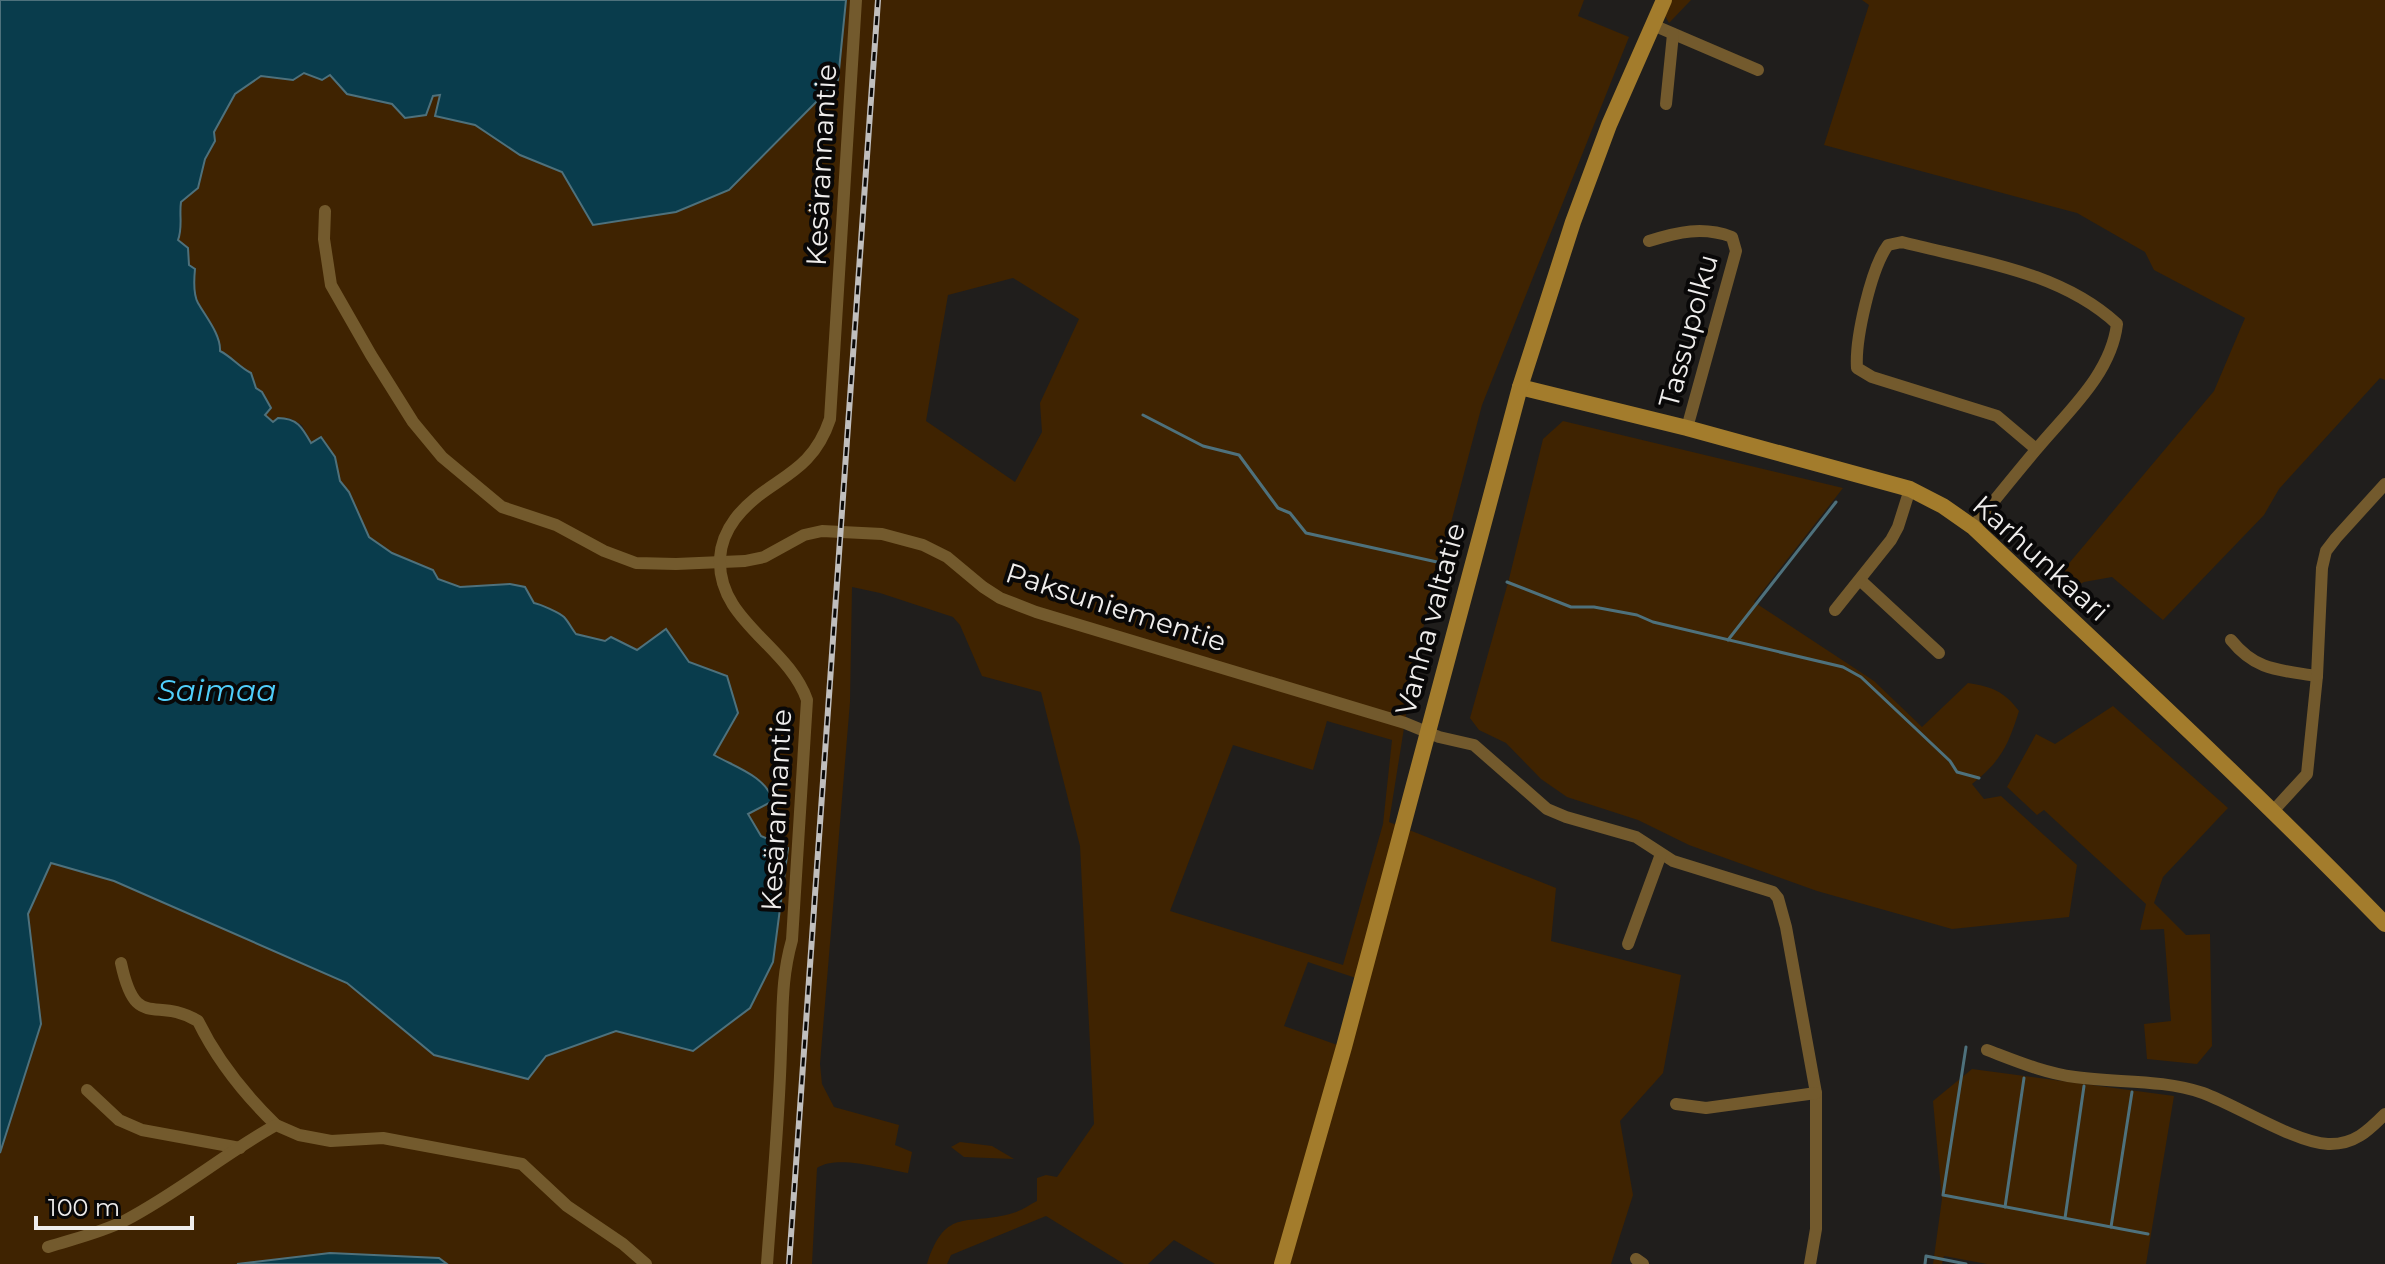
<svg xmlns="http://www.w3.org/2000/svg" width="2385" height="1264" font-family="Montserrat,sans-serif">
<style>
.green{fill:#3f2301;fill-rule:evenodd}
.water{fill:#093c4c;stroke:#4e717c;stroke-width:2}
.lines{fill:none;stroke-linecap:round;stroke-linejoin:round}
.stream{stroke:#4e717c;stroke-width:3}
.street{stroke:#735a2d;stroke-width:12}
.secondary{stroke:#a37c2c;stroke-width:16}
.rail-casing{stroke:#c0bebd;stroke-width:6}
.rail{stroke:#090808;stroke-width:3;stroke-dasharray:9;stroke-linecap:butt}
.labels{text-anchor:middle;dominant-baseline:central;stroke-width:8;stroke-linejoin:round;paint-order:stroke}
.street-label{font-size:28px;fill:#efedec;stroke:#090808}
.water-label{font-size:30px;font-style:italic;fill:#50cffc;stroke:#090808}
</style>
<rect width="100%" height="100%" fill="#201e1c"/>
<!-- green -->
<g class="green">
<path d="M 517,0 L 1584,0 L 1578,16 L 1629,37 L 1482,405 L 1415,659 L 1389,822 L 1556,888 L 1551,941 L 1681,975 L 1663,1073 L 1620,1121 L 1633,1195 L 1611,1264 L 1215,1264 L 1174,1240 L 1148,1264 L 1124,1264 L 1046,1216 L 951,1255 L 947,1264 L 927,1264 C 946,1205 968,1227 1013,1213 C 1021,1211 1029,1205 1037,1201 L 1037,1178 L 1046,1175 L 1057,1177 L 1094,1124 L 1080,846 L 1041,692 L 982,676 L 960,625 L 953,617 L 880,593 L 852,587 L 850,702 L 820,1064 L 822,1084 L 834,1107 L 899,1125 L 895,1145 L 912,1152 L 908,1173 C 884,1169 837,1154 817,1168 L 812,1264 L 0,1264 L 0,1153 L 41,1024 L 28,914 L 51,863 L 114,881 L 576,634 C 572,630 568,621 564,617 C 560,613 540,604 534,603 L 531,596 L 510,584 L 461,587 L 438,579 L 432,570 L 392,553 L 369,537 L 349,492 L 340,481 L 335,457 L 321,437 L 311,443 L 302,425 L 289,418 L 273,422 L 264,415 L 251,373 C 239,367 232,357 220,351 C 221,335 206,317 199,303 C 194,294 194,280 195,270 L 189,266 L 188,248 L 178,240 C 183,227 179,215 181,202 L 198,188 L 205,159 L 215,141 L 214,132 L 235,94 L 261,76 L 293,80 C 328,57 346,94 376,102 C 391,106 416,102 431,96 C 442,92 504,15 517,0 ZM 1013,278 L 1079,319 L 1040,403 L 1042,432 L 1015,482 L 926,421 L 948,295 ZM 1327,721 L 1392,740 L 1383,824 L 1343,965 L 1170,911 L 1233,745 L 1313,770 ZM 1308,962 L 1362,980 L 1343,1047 L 1284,1026 Z"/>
<path d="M 1656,0 L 1691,0 L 1669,23 Z"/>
<path d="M 1862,0 L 2385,0 L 2385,380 L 2380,378 L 2279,489 L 2264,515 L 2163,620 L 2112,577 L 2084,582 L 2067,591 L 2055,580 L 2214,391 L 2245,318 L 2154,270 L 2145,252 L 2077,213 L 1824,145 L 1869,5 Z"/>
<path d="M 1563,421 L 1843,488 L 1754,602 L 1874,681 L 1922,727 L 1968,683 C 1992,687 2004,691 2019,711 C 2008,746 2001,761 1972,784 L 1984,799 L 2001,796 L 2077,865 L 2069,917 L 1952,929 L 1817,891 L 1689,845 L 1638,820 L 1567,797 L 1541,779 L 1506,743 L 1479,730 L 1470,718 L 1509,579 L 1543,439 Z"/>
<path d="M 2113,706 L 2228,808 L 2163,877 L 2154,903 L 2186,935 L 2210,934 L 2212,1046 L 2197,1064 L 2147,1059 L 2144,1024 L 2171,1021 L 2164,929 L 2140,930 L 2146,904 L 2044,810 L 2037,815 L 2007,787 L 2036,734 L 2055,744 Z"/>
<path d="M 1972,1069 L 2174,1096 L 2146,1264 L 1987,1264 L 1944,1256 L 1942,1264 L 1933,1264 L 1942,1199 L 1933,1101 Z"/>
<path d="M 960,1142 L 992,1146 L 1014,1159 L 964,1157 L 951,1147 Z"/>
</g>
<!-- water -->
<g class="water">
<path d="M 0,0 L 846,0 L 838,80 L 729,190 L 676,212 L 593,225 L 562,172 L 520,155 L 475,125 L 435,116 L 440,95 L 433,96 L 426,115 L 405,118 L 392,104 L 347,94 L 330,75 L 322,80 L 304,73 L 293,80 L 261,76 L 235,94 L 214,132 L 215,141 L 205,159 L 198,188 L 181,202 C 179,215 183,227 178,240 L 188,248 L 189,265 L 195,269 C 194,279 193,294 198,303 C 206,317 221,335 220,351 C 232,357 239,367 251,373 L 256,388 L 262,392 L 271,408 L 265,415 L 273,422 L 278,418 C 297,418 302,427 311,443 L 321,437 L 335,457 L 340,481 L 349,492 L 369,537 L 392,553 L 433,570 L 438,579 L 460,587 L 510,584 L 525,587 L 534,603 C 540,604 560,613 564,617 C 568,621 572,629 576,634 L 605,641 L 611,637 L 637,650 L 666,629 L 689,662 L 727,676 L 738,713 L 714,755 C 735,767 766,776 773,801 L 748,814 L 761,836 L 788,848 L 773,962 L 750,1008 L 693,1051 L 616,1031 L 546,1056 L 528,1079 L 434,1055 L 347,983 L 114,881 L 51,863 L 28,914 L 41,1024 L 0,1153 Z"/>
<path d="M 330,1253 L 439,1258 L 447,1264 L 237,1264 Z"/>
</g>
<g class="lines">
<!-- stream -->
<g class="stream">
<path d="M 1143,415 L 1203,446 L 1239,455 L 1278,508 L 1290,513 L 1306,533 L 1437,562"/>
<path d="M 1507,582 L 1571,607 L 1594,607 L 1637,615 L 1653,622 L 1843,667 L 1861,677 L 1950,761 L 1957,772 L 1979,778"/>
<path d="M 1728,640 L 1836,502"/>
<path d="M 1966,1047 L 1943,1195 L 2148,1234"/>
<path d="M 2005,1207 L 2024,1078"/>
<path d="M 2065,1218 L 2084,1086"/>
<path d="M 2111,1227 L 2132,1092"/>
<path d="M 1925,1264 L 1926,1256 L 1966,1264"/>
</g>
<!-- street -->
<g class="street">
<path d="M 1653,25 L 1758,70"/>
<path d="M 1666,104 L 1673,34"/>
<path d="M 325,211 L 324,239 L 331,285 L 371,355 L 413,422 L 442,457 L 502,507 L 556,525 L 604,551 L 636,563 L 676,564 L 745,561 L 764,557 L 804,535 L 822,531 L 882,534 L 923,545 L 947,557 L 983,587 L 1000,598 L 1036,612 L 1405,723 L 1439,737 L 1474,745 L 1547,809 L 1566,817 L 1636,837 L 1673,861 L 1773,892 L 1778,898 L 1786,927 L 1816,1093 L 1816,1229 L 1810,1264"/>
<path d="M 1649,241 C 1678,232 1703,226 1732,237 L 1736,251 L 1687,428"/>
<path d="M 1973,527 C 1993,502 2014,476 2035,451 C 2066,413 2111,375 2117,324 C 2060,271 1976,261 1902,242 L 1888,245 C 1871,268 1855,339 1857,368 L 1872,377 L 1997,416 L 2036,449"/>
<path d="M 1860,580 L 1939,653"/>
<path d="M 1835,610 L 1891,540 L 1898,527 L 1910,489"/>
<path d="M 2231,640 C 2256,671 2279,670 2317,676"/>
<path d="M 2274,810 L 2307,774 L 2317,676 L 2322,568 L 2326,551 L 2336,538 L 2385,484"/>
<path d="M 1628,944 L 1661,854"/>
<path d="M 121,963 C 136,1033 155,995 198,1021 C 218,1062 244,1094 276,1125"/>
<path d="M 1987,1050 C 2016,1061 2044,1073 2075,1077 C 2117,1083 2162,1079 2203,1093 C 2236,1105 2296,1143 2328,1144 C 2354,1145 2368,1131 2385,1114"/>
<path d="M 87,1090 L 119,1120 L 142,1130 L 240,1148"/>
<path d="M 1676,1104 L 1706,1108 L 1816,1093"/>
<path d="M 48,1247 C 73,1239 100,1233 124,1221 C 178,1193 224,1154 276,1125 L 299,1135 L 331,1141 L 383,1138 L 522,1164 L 567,1206 L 623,1244 L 646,1264"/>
<path d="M 1636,1259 L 1643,1264"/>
<path d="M 767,1264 C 772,1193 779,1121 781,1050 C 783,1010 781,979 792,940 L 807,700 C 788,645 717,621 720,558 C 721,543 726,531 735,519 C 767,477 810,479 830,419 L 856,0"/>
</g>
<!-- secondary -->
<g class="secondary">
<path d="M 1520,387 L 1687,428 L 1910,489 L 1943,506 L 1973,527 C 2112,658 2252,787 2385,924"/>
<path d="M 1282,1264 L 1344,1047 L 1520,387 L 1573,222 L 1609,125 L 1664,0"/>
</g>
<defs>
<path id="rail" d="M 789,1264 L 878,0"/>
</defs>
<!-- rail casing -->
<use href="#rail" class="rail-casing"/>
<!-- rail -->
<use href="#rail" class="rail"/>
</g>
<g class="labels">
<!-- street labels -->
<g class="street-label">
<text transform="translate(821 165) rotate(-87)">Kesärannantie</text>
<text transform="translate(1688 331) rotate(-75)">Tassupolku</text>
<text transform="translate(2041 558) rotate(42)">Karhunkaari</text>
<text transform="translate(1116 607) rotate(18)">Paksuniementie</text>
<text transform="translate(1430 619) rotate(-75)">Vanha valtatie</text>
<text transform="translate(776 810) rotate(-87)">Kesärannantie</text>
</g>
<!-- water labels -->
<g class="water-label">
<text x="217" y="690">Saimaa</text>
</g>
</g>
<!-- scale -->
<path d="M36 1216v12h156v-12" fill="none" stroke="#efedec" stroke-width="4"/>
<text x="48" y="1216" font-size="24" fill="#efedec" stroke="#090808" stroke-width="6" paint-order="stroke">100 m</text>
</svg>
